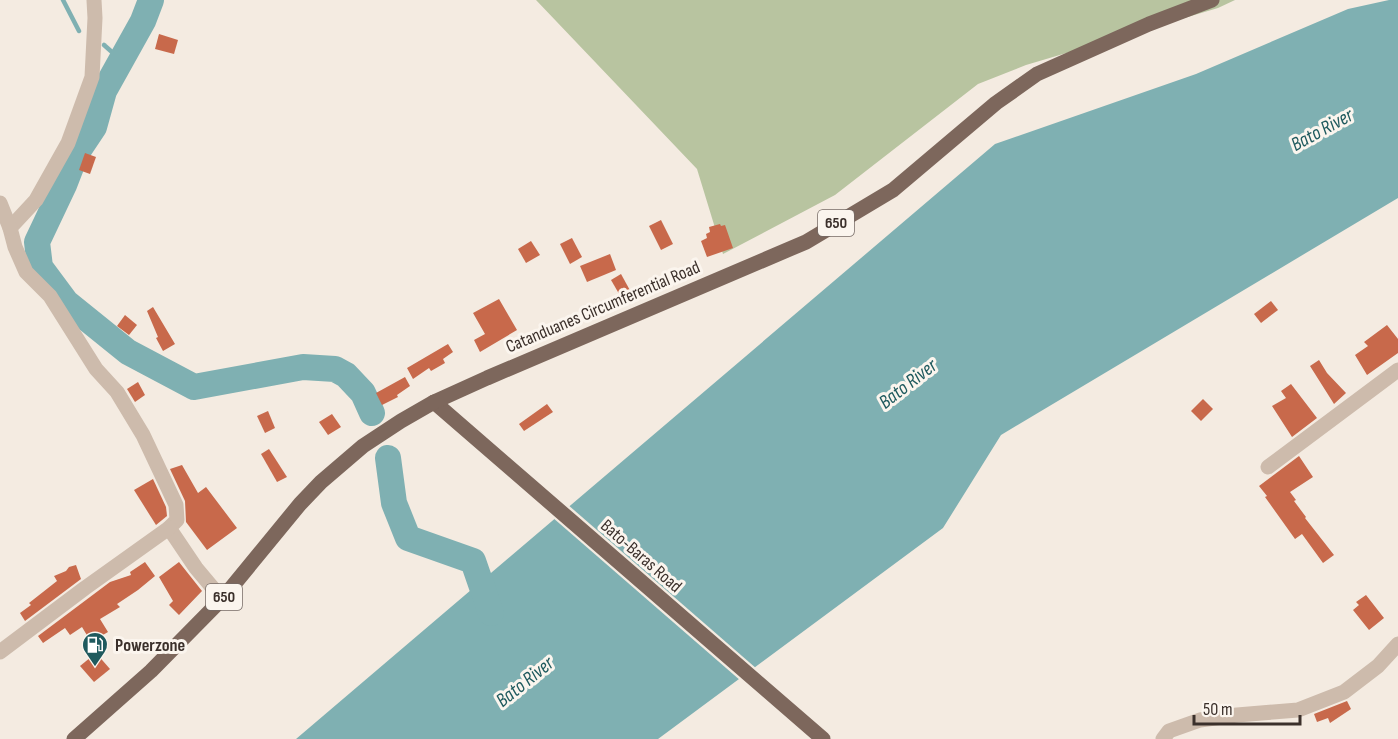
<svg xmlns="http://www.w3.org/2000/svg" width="1398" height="739" font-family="'Sofia Sans Condensed',sans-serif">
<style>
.green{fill:#b8c4a0}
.water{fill:#7fb0b2}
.pier{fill:#f4ebe1}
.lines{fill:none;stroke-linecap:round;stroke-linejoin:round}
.stream{stroke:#7fb0b2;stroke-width:4.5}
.river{stroke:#7fb0b2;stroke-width:26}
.building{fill:#c8694b}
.minor{stroke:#cdbbac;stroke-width:15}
.major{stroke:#7d675c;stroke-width:15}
.labels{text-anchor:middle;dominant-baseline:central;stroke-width:6;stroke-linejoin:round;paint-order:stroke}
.shield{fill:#fbf5ee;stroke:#756b66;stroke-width:1.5}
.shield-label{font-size:16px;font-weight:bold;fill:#3b302b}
.street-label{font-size:18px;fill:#3b302b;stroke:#fbf5ee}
.poi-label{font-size:18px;font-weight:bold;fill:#3b302b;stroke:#fbf5ee;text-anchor:start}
.water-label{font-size:20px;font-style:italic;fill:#1f5a5e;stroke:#fbf5ee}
</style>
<rect width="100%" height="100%" fill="#f4ebe1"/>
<!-- green -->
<path class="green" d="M 536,0 L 1235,0 L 1218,8 L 1026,65 L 978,84 L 835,195 L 723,254 L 697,169 Z"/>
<!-- water -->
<path class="water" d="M 1389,0 L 1398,0 L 1398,198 L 1001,435 L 943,528 L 658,739 L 296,739 L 995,144 L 1196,74 L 1348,9 Z"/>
<!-- pier -->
<path class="pier" d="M 567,504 L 757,669 L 741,681 L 552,517 Z"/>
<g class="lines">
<!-- stream -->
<g class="stream">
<path d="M 63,0 L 79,31"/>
<path d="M 104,45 L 121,60"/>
</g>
<!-- river -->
<g class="river">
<path d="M 151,0 L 143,21 L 104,91 L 94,127 L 76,154 L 64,185 L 37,242 L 40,267 L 66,302 L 128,352 L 194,387 L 303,367 L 335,369 L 346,375 L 363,393 L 372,413"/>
<path d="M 388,458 L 394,503 L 408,538 L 473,561 L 491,613"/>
</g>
</g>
<!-- building -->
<g class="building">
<path d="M 159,34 L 178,40 L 174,54 L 155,49 Z"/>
<path d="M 85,153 L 96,157 L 90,174 L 79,170 Z"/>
<path d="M 661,220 L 673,244 L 661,250 L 649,226 Z"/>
<path d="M 720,224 L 721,226 L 725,225 L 733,248 L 707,257 L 701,241 L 707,238 L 706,234 L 710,232 L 709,227 Z"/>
<path d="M 572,238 L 582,257 L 570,264 L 560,244 Z"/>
<path d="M 531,241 L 540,255 L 526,263 L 518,249 Z"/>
<path d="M 610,254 L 616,270 L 587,282 L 580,266 Z"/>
<path d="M 621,274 L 632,294 L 622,299 L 611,280 Z"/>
<path d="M 499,299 L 517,330 L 480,352 L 474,340 L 485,334 L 473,313 Z"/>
<path d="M 1271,301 L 1278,310 L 1261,323 L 1254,314 Z"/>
<path d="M 153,307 L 175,344 L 163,351 L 156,338 L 158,337 L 147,311 Z"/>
<path d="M 125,315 L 137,325 L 129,335 L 117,326 Z"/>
<path d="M 1387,325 L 1398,339 L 1398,353 L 1367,375 L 1355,355 L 1368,346 L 1364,342 Z"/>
<path d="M 448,344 L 453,352 L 443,359 L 445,363 L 431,371 L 429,368 L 413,379 L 407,368 Z"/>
<path d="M 1319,360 L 1327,373 L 1346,393 L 1334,404 L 1310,366 Z"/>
<path d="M 405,377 L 410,386 L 397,395 L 398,397 L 382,405 L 376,393 Z"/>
<path d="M 138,382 L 145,395 L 135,402 L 127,389 Z"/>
<path d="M 1291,384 L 1317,418 L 1292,437 L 1272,406 L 1286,398 L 1281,391 Z"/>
<path d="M 1203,399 L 1213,409 L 1201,421 L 1191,411 Z"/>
<path d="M 547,404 L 553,412 L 524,431 L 519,424 Z"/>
<path d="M 268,411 L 275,428 L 265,433 L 257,416 Z"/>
<path d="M 332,414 L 341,427 L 328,435 L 319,422 Z"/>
<path d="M 269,449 L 287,477 L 277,482 L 261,454 Z"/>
<path d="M 1299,456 L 1313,477 L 1290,492 L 1296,500 L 1294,501 L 1306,517 L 1305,518 L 1334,555 L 1323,563 L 1302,534 L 1295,539 L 1265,497 L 1267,496 L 1259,486 Z"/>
<path d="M 182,465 L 198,493 L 206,487 L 237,528 L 207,550 L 186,522 L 185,501 L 170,469 Z"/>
<path d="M 153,479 L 166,507 L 167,516 L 156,525 L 134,490 Z"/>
<path d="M 145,562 L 155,576 L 138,590 L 117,604 L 120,607 L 100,619 L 108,632 L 91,642 L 82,627 L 70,635 L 65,628 L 43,643 L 38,636 L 110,582 L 131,575 L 130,572 Z"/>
<path d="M 179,562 L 202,591 L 179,615 L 169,605 L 173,601 L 159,577 Z"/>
<path d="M 76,565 L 81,579 L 25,621 L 20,613 L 31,605 L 29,603 L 57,581 L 54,576 L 66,571 L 69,567 Z"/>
<path d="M 1366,595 L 1384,618 L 1369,630 L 1353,610 L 1359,605 L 1356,602 Z"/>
<path d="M 96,653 L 110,669 L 94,682 L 80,666 Z"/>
<path d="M 1347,701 L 1351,709 L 1330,723 L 1328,718 L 1317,722 L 1314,714 Z"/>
</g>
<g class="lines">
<!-- minor -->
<g class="minor">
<path d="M 94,0 L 95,18 L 92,77 L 68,143 L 36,200 L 10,228 L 15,247 L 26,272 L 50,296 L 96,369 L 117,392 L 143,435 L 176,505 L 177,520 L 169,528 L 196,568 L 222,599"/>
<path d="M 0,203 L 10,228"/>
<path d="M 1268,467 L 1398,370"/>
<path d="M 0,652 L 85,588 L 169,528"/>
<path d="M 1163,739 L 1169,731 L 1200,720 L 1237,715 L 1298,710 L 1344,692 L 1378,666 L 1398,644"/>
</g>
<!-- major -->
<g class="major">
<path d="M 434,402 L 823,739"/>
<path d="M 74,739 L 151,671 L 222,599 L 300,504 L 321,482 L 363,446 L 401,421 L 434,402 L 487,378 L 806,242 L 893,190 L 996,103 L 1037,74 L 1149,24 L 1212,0"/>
</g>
</g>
<!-- icons -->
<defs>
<symbol id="fuel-pin" viewBox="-11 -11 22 30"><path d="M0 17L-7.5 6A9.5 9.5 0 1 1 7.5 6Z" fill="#1f5a5e" stroke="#fbf5ee"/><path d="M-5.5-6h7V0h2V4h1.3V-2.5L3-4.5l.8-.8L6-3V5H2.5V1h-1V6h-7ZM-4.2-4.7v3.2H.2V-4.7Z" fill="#fff"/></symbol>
</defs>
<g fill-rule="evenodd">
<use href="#fuel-pin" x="80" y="630" width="30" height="40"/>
</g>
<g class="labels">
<!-- shield labels -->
<g class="shield">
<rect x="818" y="210" width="36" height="26" rx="4.5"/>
<rect x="206" y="584" width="36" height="26" rx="4.5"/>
</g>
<g class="shield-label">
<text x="836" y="223">650</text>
<text x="224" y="597">650</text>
</g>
<!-- street labels -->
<g class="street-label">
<text transform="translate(603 307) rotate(-23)">Catanduanes Circumferential Road</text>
<text transform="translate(641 556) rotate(41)">Bato-Baras Road</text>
</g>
<!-- poi labels -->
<g class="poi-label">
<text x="115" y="645">Powerzone</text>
</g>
<!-- water labels -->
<g class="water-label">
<text transform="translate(1322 130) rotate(-29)">Bato River</text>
<text transform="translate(908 384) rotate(-38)">Bato River</text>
<text transform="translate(525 682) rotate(-39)">Bato River</text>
</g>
</g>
<!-- scale -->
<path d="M1194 715v9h106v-9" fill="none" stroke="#3b302b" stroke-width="3"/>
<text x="1203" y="715" font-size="18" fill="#3b302b" stroke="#fbf5ee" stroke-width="4.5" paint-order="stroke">50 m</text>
</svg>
